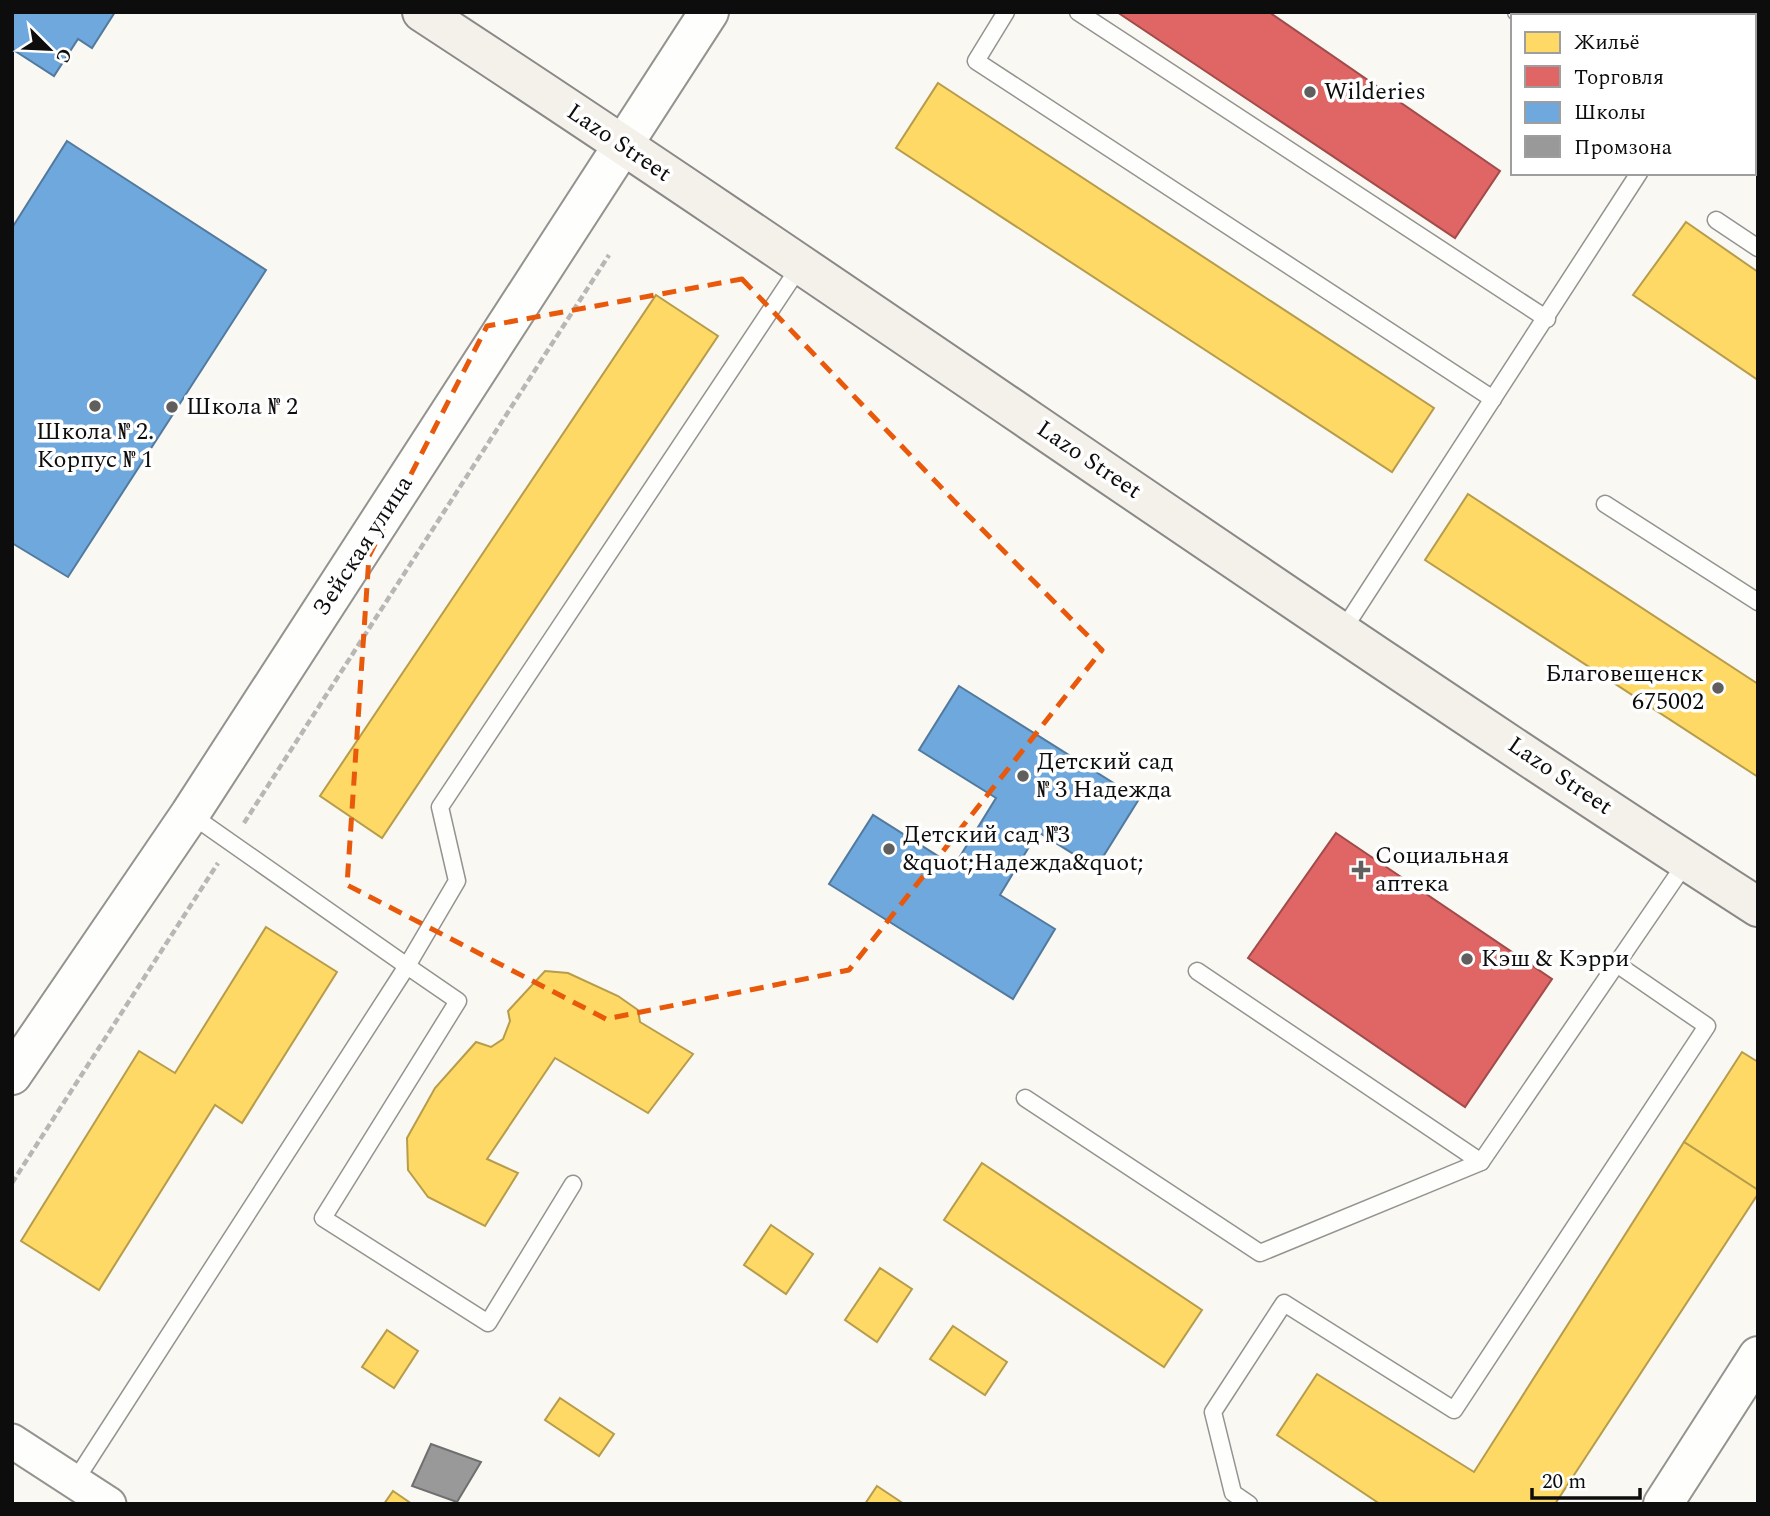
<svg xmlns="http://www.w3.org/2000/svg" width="1770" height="1516" font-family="Spectral,serif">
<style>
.homes{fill:#ffd966;stroke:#b69c4b;stroke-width:2}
.shops{fill:#e06666;stroke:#a14b4b;stroke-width:2}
.schools{fill:#6fa8dc;stroke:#527a9e;stroke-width:2}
.industry{fill:#999;stroke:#6f6f6f;stroke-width:2}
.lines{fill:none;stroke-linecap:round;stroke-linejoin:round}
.service-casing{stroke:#949390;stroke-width:19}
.minor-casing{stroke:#949390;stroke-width:37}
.tertiary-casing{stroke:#949390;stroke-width:42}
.secondary-casing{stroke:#8a8987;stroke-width:42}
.path{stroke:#b8b7b6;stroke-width:4.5;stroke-dasharray:7 3.5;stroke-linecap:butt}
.service{stroke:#fefefd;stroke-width:16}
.minor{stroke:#fefefd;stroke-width:33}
.tertiary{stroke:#fefefd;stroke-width:38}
.secondary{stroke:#f4f1ea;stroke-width:38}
.marked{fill:none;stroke:#e8590c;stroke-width:5;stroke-dasharray:14 9;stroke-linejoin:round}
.poi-dot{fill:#605f5d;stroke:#fff;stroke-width:2.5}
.labels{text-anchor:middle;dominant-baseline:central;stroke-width:7;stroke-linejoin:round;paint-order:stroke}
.poi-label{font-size:24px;fill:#0d0d0d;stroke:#fff;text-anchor:start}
.street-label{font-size:24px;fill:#0d0d0d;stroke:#fff}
</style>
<rect width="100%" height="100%" fill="#faf8f2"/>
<!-- homes -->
<g class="homes">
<path d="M 938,83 L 1434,408 L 1392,472 L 896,148 Z"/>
<path d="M 1686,222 L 1758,272 L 1758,380 L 1633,295 Z"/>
<path d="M 656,295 L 718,336 L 382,838 L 320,796 Z"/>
<path d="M 1468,494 L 1758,684 L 1758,777 L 1425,560 Z"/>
<path d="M 266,927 L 337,972 L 242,1123 L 215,1105 L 99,1290 L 21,1241 L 139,1051 L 175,1073 Z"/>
<path d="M 545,971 L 568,973 L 618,996 L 638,1010 L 640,1022 L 693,1054 L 648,1113 L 555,1058 L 487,1159 L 518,1173 L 485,1226 L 428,1197 L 408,1170 L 407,1138 L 435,1088 L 476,1042 L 491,1047 L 503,1039 L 510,1021 L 508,1011 Z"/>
<path d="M 1742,1052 L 1758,1062 L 1758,1190 L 1684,1142 Z"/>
<path d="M 1684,1142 L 1758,1190 L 1758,1194 L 1555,1504 L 1380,1504 L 1277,1435 L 1317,1374 L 1474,1472 Z"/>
<path d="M 982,1163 L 1202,1310 L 1164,1367 L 944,1220 Z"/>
<path d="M 771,1225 L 813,1254 L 786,1294 L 744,1265 Z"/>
<path d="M 880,1268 L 912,1289 L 877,1342 L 845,1320 Z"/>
<path d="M 953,1326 L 1007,1362 L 985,1395 L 930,1359 Z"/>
<path d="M 387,1330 L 418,1351 L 394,1388 L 362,1367 Z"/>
<path d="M 560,1398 L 614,1434 L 599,1456 L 545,1420 Z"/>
<path d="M 877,1486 L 904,1504 L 865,1504 Z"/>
<path d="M 393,1491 L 412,1504 L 384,1504 Z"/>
</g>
<!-- shops -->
<g class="shops">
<path d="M 1117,12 L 1269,12 L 1500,171 L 1455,238 Z"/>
<path d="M 1336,833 L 1552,979 L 1465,1107 L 1248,958 Z"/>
</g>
<!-- schools -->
<g class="schools">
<path d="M 12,12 L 115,12 L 92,48 L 78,39 L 54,76 L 12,49 Z"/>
<path d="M 67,141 L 266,270 L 68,577 L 12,543 L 12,228 Z"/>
<path d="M 959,686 L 1139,799 L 1096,868 L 1038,832 L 1000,895 L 1055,929 L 1013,999 L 829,884 L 873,815 L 954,866 L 996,798 L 919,750 Z"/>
</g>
<!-- industry -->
<g class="industry">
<path d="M 1574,12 L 1659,12 L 1657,16 L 1579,16 Z"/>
<path d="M 1750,12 L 1758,12 L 1758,27 L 1754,25 L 1754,16 L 1748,16 Z"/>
<path d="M 431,1444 L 481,1462 L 457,1502 L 412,1486 Z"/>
</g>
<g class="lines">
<defs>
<g id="service">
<path d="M 1006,12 L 976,61 L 1493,399"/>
<path d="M 1078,12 L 1547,319"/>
<path d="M 1516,12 L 1521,16"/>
<path d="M 1714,12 L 1716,16"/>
<path d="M 1754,51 L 1758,53"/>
<path d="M 1716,220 L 1758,248"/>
<path d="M 1605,504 L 1758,602"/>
<path d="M 1343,630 L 1639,173"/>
<path d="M 190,814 L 407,966 L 457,881 L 440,807 L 800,266"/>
<path d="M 1197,971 L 1481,1162 L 1687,861"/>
<path d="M 1025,1098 L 1260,1253 L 1481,1162"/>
<path d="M 75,1481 L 407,966 L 458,1001 L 323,1218 L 488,1323 L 573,1184"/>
<path d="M 1249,1504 L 1233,1493 L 1213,1412 L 1284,1303 L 1454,1410 L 1707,1026 L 1618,965"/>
</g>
<path id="minor" d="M 12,1441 L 109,1504"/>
<g id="tertiary">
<path d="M 12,1075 L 190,814 L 709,12"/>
<path d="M 1663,1504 L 1758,1356"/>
</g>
<path id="secondary" d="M 422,12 C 870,305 1307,617 1758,907"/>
</defs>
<!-- service casing -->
<use href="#service" class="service-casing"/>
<!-- minor casing -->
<use href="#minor" class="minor-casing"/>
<!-- tertiary casing -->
<use href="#tertiary" class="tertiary-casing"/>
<!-- secondary casing -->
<use href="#secondary" class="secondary-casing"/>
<!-- path -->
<g class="path">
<path d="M 244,823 L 609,255"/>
<path d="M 12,1183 L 218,863"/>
</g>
<!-- service -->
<use href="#service" class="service"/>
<!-- minor -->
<use href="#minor" class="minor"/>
<!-- tertiary -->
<use href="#tertiary" class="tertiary"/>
<!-- secondary -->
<use href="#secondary" class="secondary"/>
</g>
<!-- marked area -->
<path class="marked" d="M 742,279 L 959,506 L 1102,650 L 849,970 L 606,1019 L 347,885 L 369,556 L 487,326 Z"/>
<!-- markers -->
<g class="poi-dot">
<circle cx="1310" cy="92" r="7"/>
<circle cx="95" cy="406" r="7"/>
<circle cx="172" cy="407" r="7"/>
<circle cx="1718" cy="688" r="7"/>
<circle cx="1023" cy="776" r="7"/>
<circle cx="889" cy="849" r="7"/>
<path d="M1357.5 859.5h7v7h7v7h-7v7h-7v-7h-7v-7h7z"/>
<circle cx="1467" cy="959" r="7"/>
</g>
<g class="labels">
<!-- poi labels -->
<g class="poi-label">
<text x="1324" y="92">Wilderies</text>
<text x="186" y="407">Школа № 2</text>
<text x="95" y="432" text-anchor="middle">Школа № 2.<tspan x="95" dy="28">Корпус № 1</tspan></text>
<text x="1704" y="674" text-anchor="end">Благовещенск<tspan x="1704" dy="28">675002</tspan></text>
<text x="1037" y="762">Детский сад<tspan x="1037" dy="28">№ 3 Надежда</tspan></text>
<text x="903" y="835">Детский сад №3<tspan x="903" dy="28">&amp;quot;Надежда&amp;quot;</tspan></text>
<text x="1375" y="856">Социальная<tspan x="1375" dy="28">аптека</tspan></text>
<text x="1481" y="959">Кэш &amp; Кэрри</text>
</g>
<!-- street labels -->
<g class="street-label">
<text transform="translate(619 143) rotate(34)">Lazo Street</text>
<text transform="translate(1089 460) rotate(34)">Lazo Street</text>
<text transform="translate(363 546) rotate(-57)">Зейская улица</text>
<text transform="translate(1560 776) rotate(34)">Lazo Street</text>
</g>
</g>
<!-- border -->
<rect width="1770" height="1516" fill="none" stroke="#0d0d0d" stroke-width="28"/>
<!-- legend -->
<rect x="1511" y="14" width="245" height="161" fill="#ffffff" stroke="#9e9e9e" stroke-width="2"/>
<rect x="1525" y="32" width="35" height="21" fill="#ffd966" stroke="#9e9e9e" stroke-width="2"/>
<text x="1574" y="49" font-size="21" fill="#0d0d0d">Жильё</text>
<rect x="1525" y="66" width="35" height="21" fill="#e06666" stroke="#9e9e9e" stroke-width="2"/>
<text x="1574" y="84" font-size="21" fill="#0d0d0d">Торговля</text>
<rect x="1525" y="102" width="35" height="21" fill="#6fa8dc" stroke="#9e9e9e" stroke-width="2"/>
<text x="1574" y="119" font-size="21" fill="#0d0d0d">Школы</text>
<rect x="1525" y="136" width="35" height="21" fill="#999999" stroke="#9e9e9e" stroke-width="2"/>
<text x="1574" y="154" font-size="21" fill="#0d0d0d">Промзона</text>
<!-- north arrow -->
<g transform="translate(49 49) rotate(114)" stroke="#ffffff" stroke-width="5" paint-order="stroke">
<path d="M0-5L12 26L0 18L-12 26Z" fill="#0d0d0d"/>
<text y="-10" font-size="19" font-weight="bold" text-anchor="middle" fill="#0d0d0d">С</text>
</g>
<!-- scale -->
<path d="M1532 1488v10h108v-10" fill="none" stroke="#0d0d0d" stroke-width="3.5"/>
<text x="1542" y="1488" font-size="21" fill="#0d0d0d" stroke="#ffffff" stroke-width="5" paint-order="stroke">20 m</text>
</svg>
